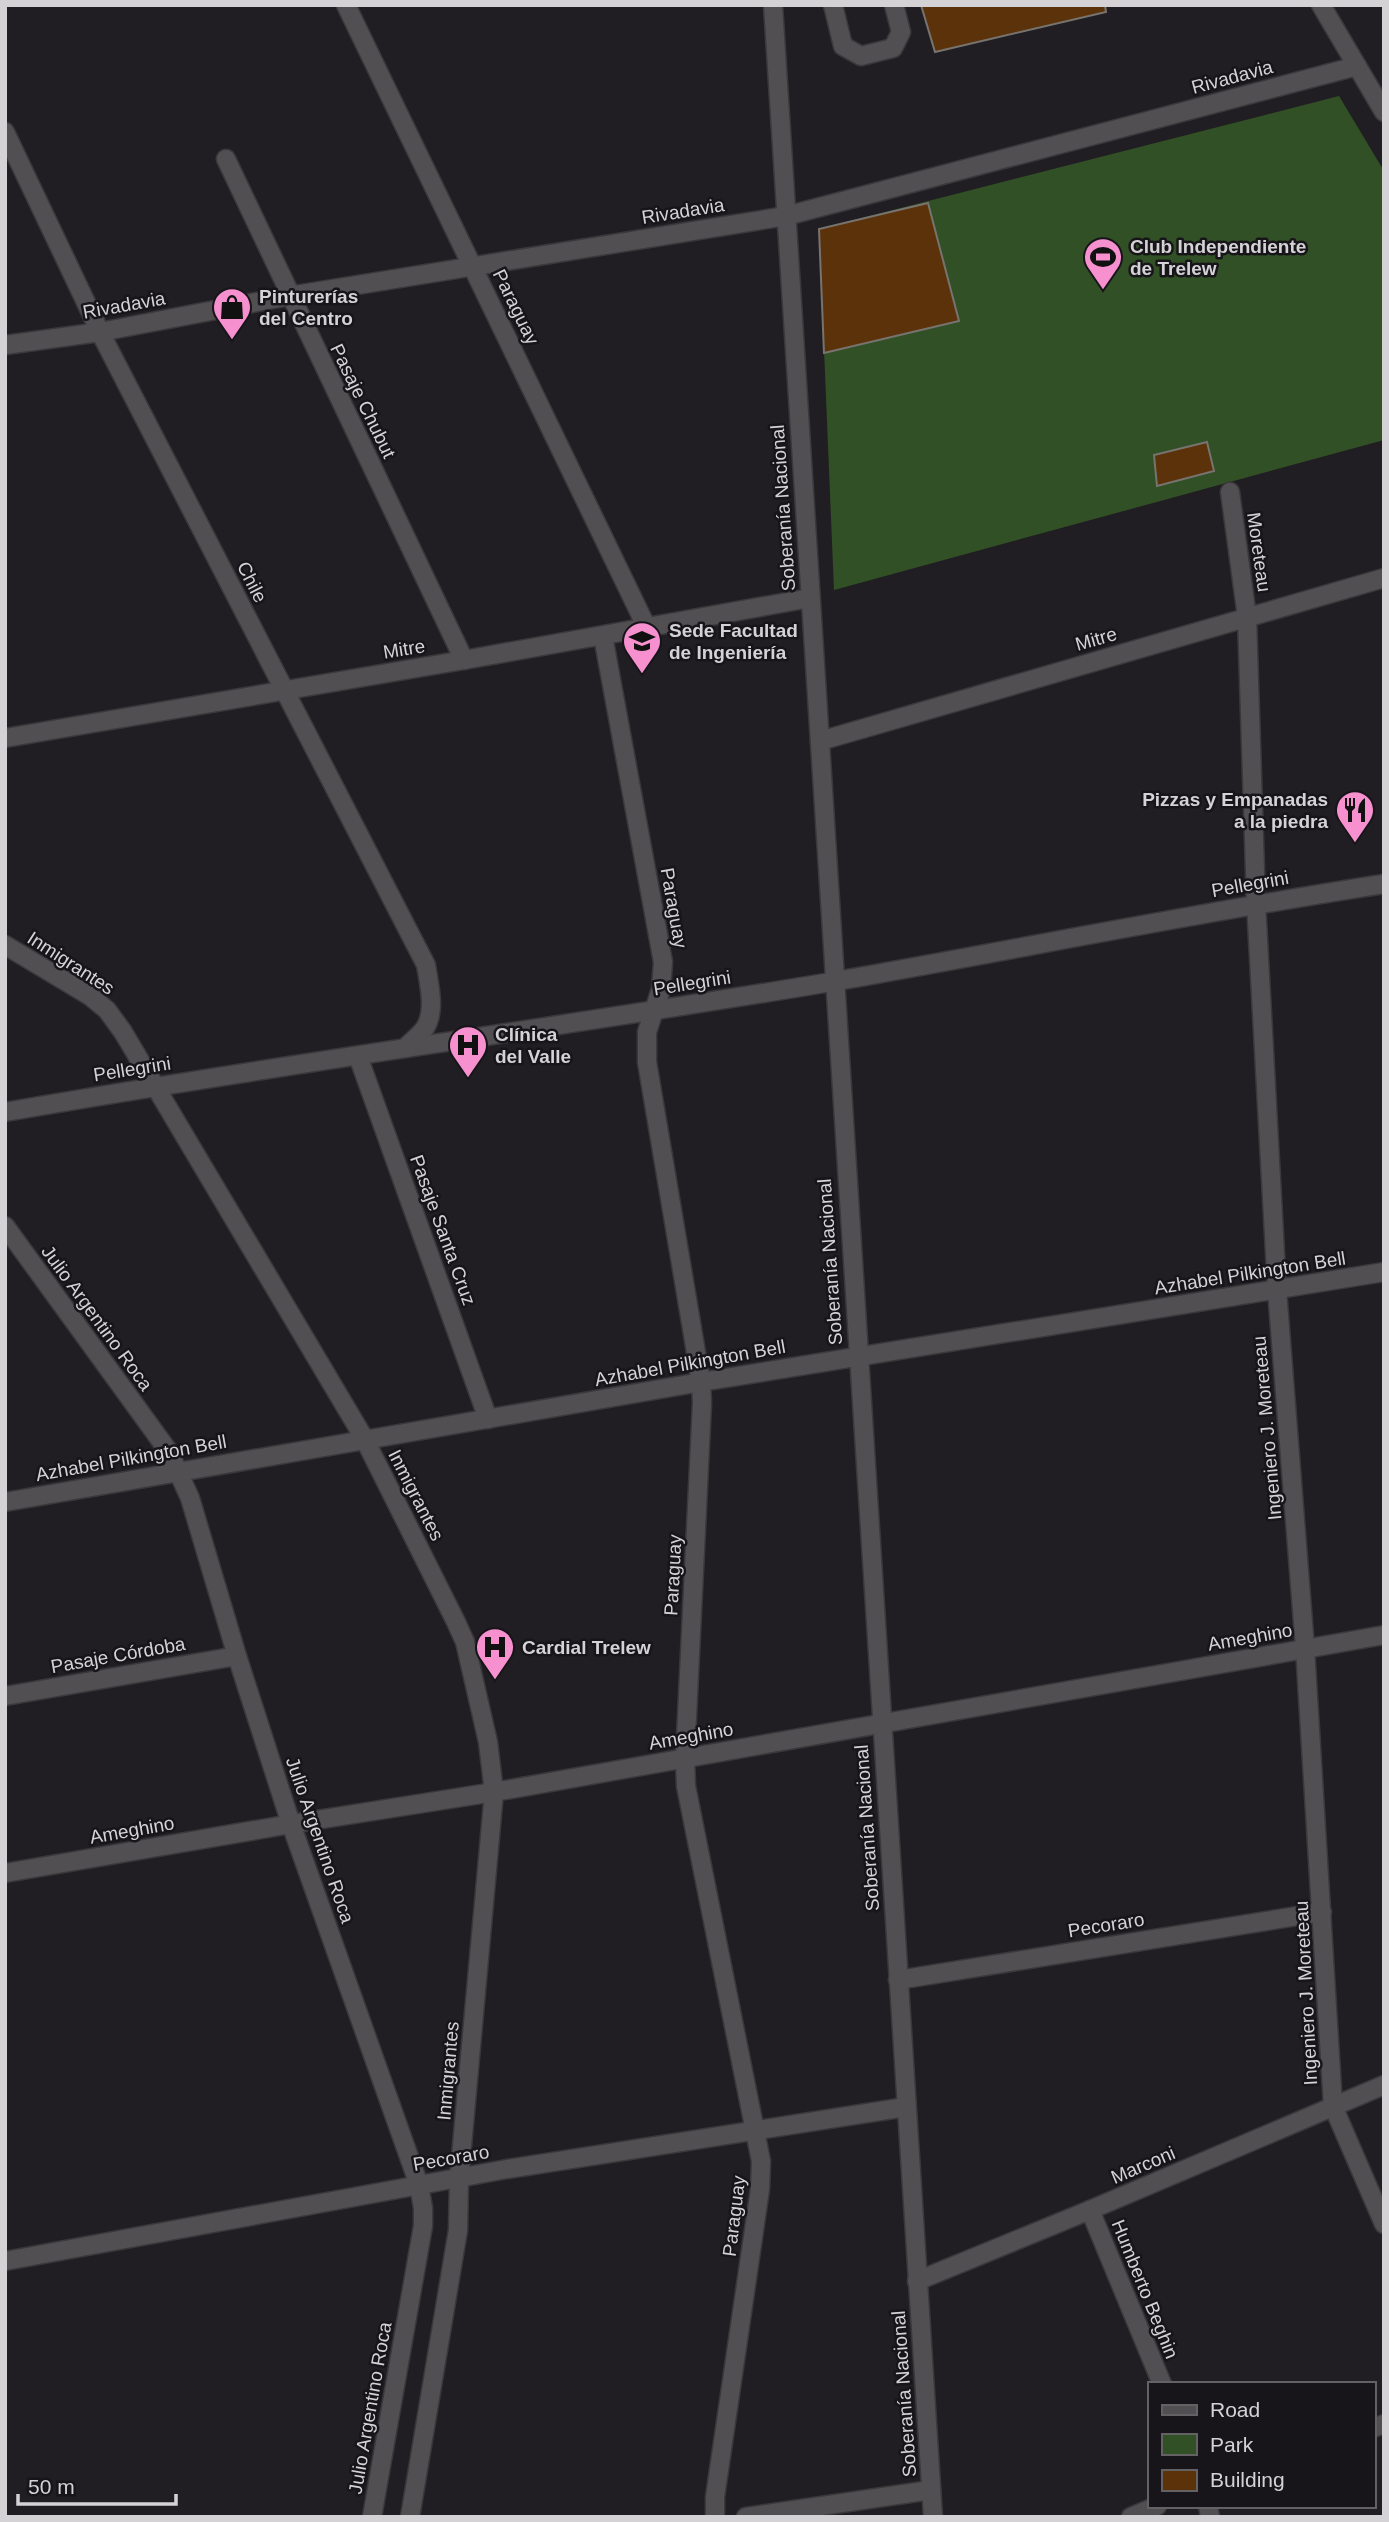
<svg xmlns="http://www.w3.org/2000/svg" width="1389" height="2522" font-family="Arial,sans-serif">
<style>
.green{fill:#325025}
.building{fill:#5b320a;stroke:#77736f;stroke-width:2}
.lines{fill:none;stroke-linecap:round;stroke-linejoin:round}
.minor-casing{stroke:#3a383b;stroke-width:21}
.minor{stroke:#524f53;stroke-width:18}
.labels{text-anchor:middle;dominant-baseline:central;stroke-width:5;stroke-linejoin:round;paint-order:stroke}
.street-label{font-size:19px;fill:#d4d2d5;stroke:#171519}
.poi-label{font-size:19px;font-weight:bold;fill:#d4d2d5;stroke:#171519;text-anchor:start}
</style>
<rect width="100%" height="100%" fill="#201e22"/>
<!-- green -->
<path class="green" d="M 1339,96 L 1384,171 L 1384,440 L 834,590 L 819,229 Z"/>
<!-- building -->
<g class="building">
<path d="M 921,5 L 1105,5 L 1106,12 L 935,52 Z"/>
<path d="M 928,203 L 959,321 L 824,353 L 819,229 Z"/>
<path d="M 1207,442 L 1214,471 L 1157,486 L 1154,455 Z"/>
</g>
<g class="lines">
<defs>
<g id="minor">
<path d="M 346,5 L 647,628"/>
<path d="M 773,5 L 933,2517"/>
<path d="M 833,5 L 843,46 L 861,56 L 893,48 L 901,32 L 894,5"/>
<path d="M 1321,5 L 1384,112"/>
<path d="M 5,132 L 100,332 L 426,965 C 429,984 436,1011 425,1028 C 420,1035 411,1042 405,1048"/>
<path d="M 226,159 L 464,660"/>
<path d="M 5,345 L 100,332 L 289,296 L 786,216 L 1357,66"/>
<path d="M 1230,492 L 1247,617 L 1256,903 L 1277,1290 L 1305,1648 L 1333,2106 L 1384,2224"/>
<path d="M 603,636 L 663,962 L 661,989 L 647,1032 L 647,1062 L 701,1382 L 702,1403 L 685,1758 L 686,1786 L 761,2161 L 760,2189 L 715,2497 L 715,2517"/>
<path d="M 5,738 L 464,660 L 810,598"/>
<path d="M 820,741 L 1384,578"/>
<path d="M 5,945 L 90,996 L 107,1010 L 123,1032 L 364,1438 L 456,1622 L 465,1642 L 488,1742 L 494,1792 L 459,2179 L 458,2230 L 410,2517"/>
<path d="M 358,1056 L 488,1419"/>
<path d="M 5,1112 C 280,1064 556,1028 831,982 C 1015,950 1198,912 1384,884"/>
<path d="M 5,1226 L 169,1452 L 190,1498 L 237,1656 L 291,1824 L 419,2185 L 423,2208 L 423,2226 L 372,2517"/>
<path d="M 5,1502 L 701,1382 L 1384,1272"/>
<path d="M 5,1696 L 237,1656"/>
<path d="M 5,1873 L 291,1824 L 494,1792 L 1384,1635"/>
<path d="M 898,1980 L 1322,1912"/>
<path d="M 1090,2210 L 1162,2384"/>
<path d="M 5,2261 L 507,2169 L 906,2107"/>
<path d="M 917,2281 L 1090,2210 L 1384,2085"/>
<path d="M 1373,2428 L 1384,2424"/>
<path d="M 1208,2506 L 1210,2517"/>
<path d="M 746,2517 L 931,2490"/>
<path d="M 1131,2517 L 1157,2506"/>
</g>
</defs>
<!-- minor casing -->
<use href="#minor" class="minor-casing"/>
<!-- minor -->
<use href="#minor" class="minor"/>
</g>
<!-- icons -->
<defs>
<symbol id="stadium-pin" viewBox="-11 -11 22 30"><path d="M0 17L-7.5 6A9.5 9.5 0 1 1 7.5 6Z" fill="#f690cf" stroke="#171519"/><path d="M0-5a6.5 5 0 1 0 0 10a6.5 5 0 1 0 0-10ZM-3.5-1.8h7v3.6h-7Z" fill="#111"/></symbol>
<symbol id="shop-pin" viewBox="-11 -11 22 30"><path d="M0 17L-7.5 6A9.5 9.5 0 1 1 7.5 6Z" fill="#f690cf" stroke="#171519"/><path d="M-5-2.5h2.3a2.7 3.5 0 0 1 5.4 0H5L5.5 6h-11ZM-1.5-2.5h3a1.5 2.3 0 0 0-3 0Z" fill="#111"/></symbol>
<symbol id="university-pin" viewBox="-11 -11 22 30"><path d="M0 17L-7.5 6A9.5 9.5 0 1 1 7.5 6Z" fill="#f690cf" stroke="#171519"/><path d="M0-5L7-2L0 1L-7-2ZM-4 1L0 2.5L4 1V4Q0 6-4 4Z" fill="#111"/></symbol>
<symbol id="restaurant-pin" viewBox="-11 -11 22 30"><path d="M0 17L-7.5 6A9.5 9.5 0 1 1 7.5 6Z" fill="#f690cf" stroke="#171519"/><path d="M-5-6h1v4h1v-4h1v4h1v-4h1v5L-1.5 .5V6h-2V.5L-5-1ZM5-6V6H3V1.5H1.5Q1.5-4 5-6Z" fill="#111"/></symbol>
<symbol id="hospital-pin" viewBox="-11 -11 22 30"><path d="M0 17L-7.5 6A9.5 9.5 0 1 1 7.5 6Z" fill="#f690cf" stroke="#171519"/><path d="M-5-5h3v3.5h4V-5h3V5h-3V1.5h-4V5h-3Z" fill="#111"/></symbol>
</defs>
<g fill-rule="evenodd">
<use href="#stadium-pin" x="1081" y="235" width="44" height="60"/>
<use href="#shop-pin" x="210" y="285" width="44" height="60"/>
<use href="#university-pin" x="620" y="619" width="44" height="60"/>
<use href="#restaurant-pin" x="1333" y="788" width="44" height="60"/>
<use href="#hospital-pin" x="446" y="1023" width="44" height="60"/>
<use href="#hospital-pin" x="473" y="1625" width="44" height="60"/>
</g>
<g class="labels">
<!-- street labels -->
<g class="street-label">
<text transform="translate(1232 77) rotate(-15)">Rivadavia</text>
<text transform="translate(683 211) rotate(-9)">Rivadavia</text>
<text transform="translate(124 305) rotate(-10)">Rivadavia</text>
<text transform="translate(516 307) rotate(64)">Paraguay</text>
<text transform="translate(363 401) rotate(64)">Pasaje Chubut</text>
<text transform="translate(783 508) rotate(-94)">Soberanía Nacional</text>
<text transform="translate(1259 552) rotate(82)">Moreteau</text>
<text transform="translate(252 582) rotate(63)">Chile</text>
<text transform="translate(1096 639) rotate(-16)">Mitre</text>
<text transform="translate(404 649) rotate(-9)">Mitre</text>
<text transform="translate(1250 884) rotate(-10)">Pellegrini</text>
<text transform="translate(674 908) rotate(80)">Paraguay</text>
<text transform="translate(71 963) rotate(33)">Inmigrantes</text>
<text transform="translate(692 983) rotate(-9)">Pellegrini</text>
<text transform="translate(132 1069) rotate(-9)">Pellegrini</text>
<text transform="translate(443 1230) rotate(70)">Pasaje Santa Cruz</text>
<text transform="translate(830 1262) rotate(-94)">Soberanía Nacional</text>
<text transform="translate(1250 1273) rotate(-9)">Azhabel Pilkington Bell</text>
<text transform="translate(97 1318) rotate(54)">Julio Argentino Roca</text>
<text transform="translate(690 1363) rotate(-10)">Azhabel Pilkington Bell</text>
<text transform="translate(1267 1428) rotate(-95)">Ingeniero J. Moreteau</text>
<text transform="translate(131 1458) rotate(-10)">Azhabel Pilkington Bell</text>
<text transform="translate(416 1495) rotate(63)">Inmigrantes</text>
<text transform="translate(673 1575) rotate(-87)">Paraguay</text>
<text transform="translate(1250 1637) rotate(-10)">Ameghino</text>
<text transform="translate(118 1655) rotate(-10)">Pasaje Córdoba</text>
<text transform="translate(691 1736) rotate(-10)">Ameghino</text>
<text transform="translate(867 1828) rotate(-94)">Soberanía Nacional</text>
<text transform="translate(132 1830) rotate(-10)">Ameghino</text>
<text transform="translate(320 1840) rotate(71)">Julio Argentino Roca</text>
<text transform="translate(1106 1925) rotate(-9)">Pecoraro</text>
<text transform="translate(1306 1993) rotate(-93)">Ingeniero J. Moreteau</text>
<text transform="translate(448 2071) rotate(-85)">Inmigrantes</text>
<text transform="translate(451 2158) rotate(-10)">Pecoraro</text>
<text transform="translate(1143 2165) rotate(-23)">Marconi</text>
<text transform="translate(734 2216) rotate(-83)">Paraguay</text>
<text transform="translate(1145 2289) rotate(68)">Humberto Beghin</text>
<text transform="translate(904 2394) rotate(-94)">Soberanía Nacional</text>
<text transform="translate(370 2408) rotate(-80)">Julio Argentino Roca</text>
</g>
<!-- poi labels -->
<g class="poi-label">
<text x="1130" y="246">Club Independiente<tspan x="1130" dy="22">de Trelew</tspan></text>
<text x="259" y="296">Pinturerías<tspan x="259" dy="22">del Centro</tspan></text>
<text x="669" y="630">Sede Facultad<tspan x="669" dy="22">de Ingeniería</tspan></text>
<text x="1328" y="799" text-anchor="end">Pizzas y Empanadas<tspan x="1328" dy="22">a la piedra</tspan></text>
<text x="495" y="1034">Clínica<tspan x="495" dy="22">del Valle</tspan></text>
<text x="522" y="1647">Cardial Trelew</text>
</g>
</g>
<!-- border -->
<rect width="1389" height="2522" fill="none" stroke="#d4d2d5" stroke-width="14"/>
<!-- legend -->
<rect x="1148" y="2382" width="228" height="126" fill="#171519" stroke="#636164" stroke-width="2"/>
<rect x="1162" y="2405" width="35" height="10" fill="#524f53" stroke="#636164" stroke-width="2"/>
<text x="1210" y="2417" font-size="21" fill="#d4d2d5">Road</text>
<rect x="1162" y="2434" width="35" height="21" fill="#325025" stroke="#636164" stroke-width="2"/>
<text x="1210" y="2452" font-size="21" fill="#d4d2d5">Park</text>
<rect x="1162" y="2470" width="35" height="21" fill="#5b320a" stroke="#636164" stroke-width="2"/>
<text x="1210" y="2487" font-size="21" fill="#d4d2d5">Building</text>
<!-- scale -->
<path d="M18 2494v10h158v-10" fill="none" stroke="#d4d2d5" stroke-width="3.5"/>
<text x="28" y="2494" font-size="21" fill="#d4d2d5" stroke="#171519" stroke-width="5" paint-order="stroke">50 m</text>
</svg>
